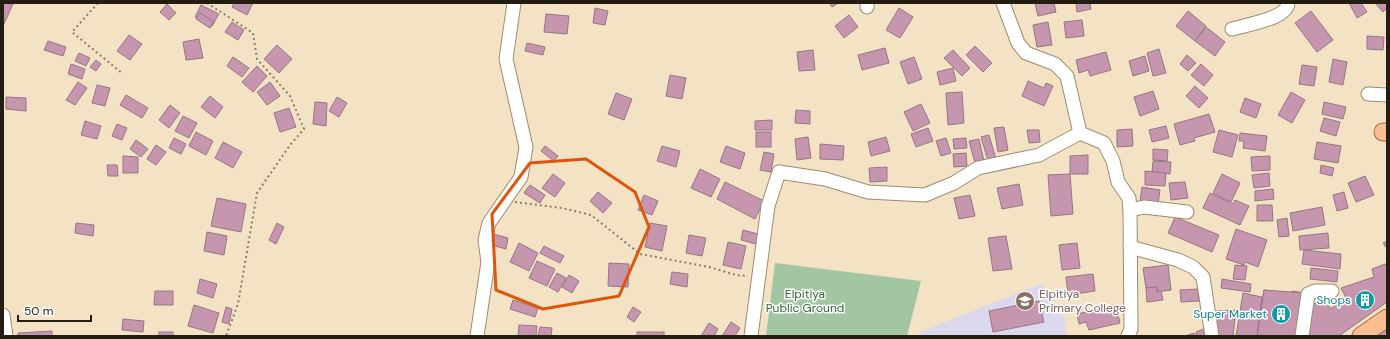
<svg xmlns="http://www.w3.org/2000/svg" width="1390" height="339" font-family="'DM Sans',sans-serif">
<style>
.education{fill:#dbd7ec}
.green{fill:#a1c6a1}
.building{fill:#c696af;stroke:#957686}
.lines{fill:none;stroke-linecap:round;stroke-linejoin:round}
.minor-casing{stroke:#9c8d70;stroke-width:15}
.major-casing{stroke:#ac6a36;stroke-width:19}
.path{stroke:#8b7f6a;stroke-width:2;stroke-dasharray:2 3;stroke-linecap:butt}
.minor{stroke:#fff;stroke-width:13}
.major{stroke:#f9bf92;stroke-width:17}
.marked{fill:none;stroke:#de560c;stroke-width:3;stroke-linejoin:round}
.labels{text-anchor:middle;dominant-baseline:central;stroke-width:3;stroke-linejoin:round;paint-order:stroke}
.park-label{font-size:12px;fill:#2e6433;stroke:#fff}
.education-label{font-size:12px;fill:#785e54;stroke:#fff;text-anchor:start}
.culture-label{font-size:12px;fill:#0d838f;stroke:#fff;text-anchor:end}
</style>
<rect width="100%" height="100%" fill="#f3e2c3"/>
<!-- education -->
<path class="education" d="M 1041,284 L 1065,319 L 1066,336 L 920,336 L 920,332 Z"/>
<!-- green -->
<path class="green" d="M 775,263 L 921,281 L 907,336 L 766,336 Z"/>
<!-- building -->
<g class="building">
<path d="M 3,3 L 13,4 L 3,26 Z"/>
<path d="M 234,3 L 253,3 L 247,15 L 232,7 Z"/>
<path d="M 829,3 L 838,3 L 832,7 Z"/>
<path d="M 1035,3 L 1054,3 L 1056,12 L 1038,16 Z"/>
<path d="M 1076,3 L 1090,3 L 1091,9 L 1077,12 Z"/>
<path d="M 1349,3 L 1361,3 L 1367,12 L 1357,18 Z"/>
<path d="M 1375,3 L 1387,3 L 1387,8 L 1383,12 Z"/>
<path d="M 167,4 L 176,13 L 169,20 L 160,12 Z"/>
<path d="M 201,5 L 219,14 L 212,26 L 195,17 Z"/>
<path d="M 595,8 L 608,11 L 605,25 L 593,23 Z"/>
<path d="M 899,8 L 913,17 L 900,38 L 886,30 Z"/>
<path d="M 1188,11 L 1206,26 L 1195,41 L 1176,26 Z"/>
<path d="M 1311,11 L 1333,40 L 1317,52 L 1295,23 Z"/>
<path d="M 200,13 L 214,22 L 210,28 L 196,19 Z"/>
<path d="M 546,14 L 569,16 L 567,34 L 544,32 Z"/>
<path d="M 849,15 L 858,27 L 844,38 L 835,26 Z"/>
<path d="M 1082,20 L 1084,36 L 1066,38 L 1064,22 Z"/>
<path d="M 232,22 L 244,30 L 238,40 L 225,32 Z"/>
<path d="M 1048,22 L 1052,45 L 1037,47 L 1033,25 Z"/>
<path d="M 1206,27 L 1225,42 L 1215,56 L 1195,41 Z"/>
<path d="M 129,35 L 142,44 L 130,60 L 117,51 Z"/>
<path d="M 1367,36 L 1384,37 L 1383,50 L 1367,49 Z"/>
<path d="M 199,39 L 203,58 L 186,60 L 183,42 Z"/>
<path d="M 48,41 L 66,47 L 63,56 L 44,50 Z"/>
<path d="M 527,43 L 545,47 L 543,55 L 525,51 Z"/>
<path d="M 277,45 L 292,59 L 279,73 L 264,59 Z"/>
<path d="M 975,46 L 992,63 L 983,72 L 966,55 Z"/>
<path d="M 885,48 L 889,63 L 862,70 L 858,55 Z"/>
<path d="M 1159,49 L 1166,73 L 1153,76 L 1147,53 Z"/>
<path d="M 813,50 L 815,70 L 799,71 L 797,52 Z"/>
<path d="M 953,50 L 970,68 L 962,76 L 944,58 Z"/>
<path d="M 1106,52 L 1111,70 L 1090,76 L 1088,70 L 1079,73 L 1076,60 Z"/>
<path d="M 79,53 L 90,58 L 86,66 L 75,61 Z"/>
<path d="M 1187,55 L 1196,63 L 1188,71 L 1180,64 Z"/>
<path d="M 1145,56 L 1149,71 L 1133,76 L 1129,61 Z"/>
<path d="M 233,57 L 249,68 L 242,77 L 227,66 Z"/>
<path d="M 914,57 L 922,79 L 908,84 L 900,62 Z"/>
<path d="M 1333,59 L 1347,62 L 1343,85 L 1329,82 Z"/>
<path d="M 96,60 L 101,64 L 96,71 L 90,67 Z"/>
<path d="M 71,64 L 85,69 L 82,79 L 68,74 Z"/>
<path d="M 1201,64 L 1213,75 L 1204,86 L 1191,75 Z"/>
<path d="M 1302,65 L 1317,67 L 1314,86 L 1299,84 Z"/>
<path d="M 257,66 L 267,76 L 253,92 L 242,82 Z"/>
<path d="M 953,68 L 956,81 L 940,85 L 937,72 Z"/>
<path d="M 670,75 L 686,78 L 682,99 L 666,96 Z"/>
<path d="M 1028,81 L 1044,88 L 1046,83 L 1053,86 L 1044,106 L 1022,96 Z"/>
<path d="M 78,82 L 87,88 L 75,105 L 66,100 Z"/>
<path d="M 270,82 L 280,96 L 267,105 L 257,92 Z"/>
<path d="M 97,85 L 110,88 L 105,106 L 92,103 Z"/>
<path d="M 1195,86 L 1208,98 L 1199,108 L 1186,96 Z"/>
<path d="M 1153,91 L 1159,109 L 1140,116 L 1134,97 Z"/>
<path d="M 962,92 L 964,123 L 948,125 L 946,93 Z"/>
<path d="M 1291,92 L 1305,100 L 1292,123 L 1278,115 Z"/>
<path d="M 616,93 L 632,99 L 624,120 L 608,114 Z"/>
<path d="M 126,95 L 148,108 L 142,118 L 120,105 Z"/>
<path d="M 210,96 L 223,107 L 215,118 L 201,107 Z"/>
<path d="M 6,97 L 26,98 L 26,111 L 6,109 Z"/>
<path d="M 337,97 L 347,103 L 339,117 L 329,111 Z"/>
<path d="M 1245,98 L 1261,104 L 1256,118 L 1240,112 Z"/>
<path d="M 315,102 L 327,103 L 326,126 L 313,124 Z"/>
<path d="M 1324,102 L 1346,107 L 1343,119 L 1322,114 Z"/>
<path d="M 921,104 L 930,123 L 913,131 L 904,112 Z"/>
<path d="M 170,105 L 180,113 L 169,128 L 159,120 Z"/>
<path d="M 289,108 L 296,127 L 280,132 L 274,113 Z"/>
<path d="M 796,110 L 810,111 L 810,124 L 795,123 Z"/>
<path d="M 1209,114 L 1215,132 L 1194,138 L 1195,141 L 1180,145 L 1174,124 Z"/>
<path d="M 183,116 L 197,123 L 189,138 L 175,131 Z"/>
<path d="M 1324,118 L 1340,122 L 1336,136 L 1320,131 Z"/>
<path d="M 772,120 L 772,130 L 755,130 L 755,121 Z"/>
<path d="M 85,121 L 101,126 L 97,139 L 81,135 Z"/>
<path d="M 117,124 L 127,128 L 122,140 L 112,136 Z"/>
<path d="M 1166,126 L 1169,138 L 1152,142 L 1149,130 Z"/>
<path d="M 1004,127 L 1008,150 L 998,152 L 994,128 Z"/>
<path d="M 928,128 L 933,141 L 916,147 L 911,134 Z"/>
<path d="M 1132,129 L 1133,146 L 1117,147 L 1117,130 Z"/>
<path d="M 1027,130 L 1039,130 L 1040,142 L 1029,143 Z"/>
<path d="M 1219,130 L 1238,135 L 1232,157 L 1213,152 Z"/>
<path d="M 196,132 L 213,141 L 206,155 L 189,146 Z"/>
<rect x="756" y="132" width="15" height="15"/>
<path d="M 1240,133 L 1267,136 L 1265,151 L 1243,148 L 1244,141 L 1239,141 Z"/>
<path d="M 989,135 L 996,159 L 988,161 L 981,137 Z"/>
<path d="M 808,137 L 811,158 L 797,160 L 795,139 Z"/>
<path d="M 886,137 L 890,151 L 871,156 L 868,142 Z"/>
<path d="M 174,138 L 186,144 L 181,154 L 169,148 Z"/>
<path d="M 946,138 L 951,153 L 941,156 L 936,141 Z"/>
<path d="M 966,138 L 967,148 L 954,149 L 953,139 Z"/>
<path d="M 979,139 L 984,161 L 975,163 L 969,141 Z"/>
<path d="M 136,140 L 148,149 L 141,157 L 130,149 Z"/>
<path d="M 223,142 L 242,152 L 233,168 L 215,158 Z"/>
<path d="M 1317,142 L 1341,146 L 1338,163 L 1314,159 Z"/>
<path d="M 820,144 L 844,146 L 843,160 L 820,159 Z"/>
<path d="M 156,145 L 166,152 L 156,165 L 147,159 Z"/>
<path d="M 545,146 L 558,156 L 554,161 L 541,151 Z"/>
<path d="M 662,146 L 680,151 L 676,167 L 657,161 Z"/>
<path d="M 726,146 L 745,153 L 740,169 L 720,162 Z"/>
<path d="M 1153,149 L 1168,150 L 1167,161 L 1153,160 Z"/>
<path d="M 764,152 L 774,154 L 771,172 L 760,170 Z"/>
<path d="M 966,153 L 967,166 L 954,167 L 953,154 Z"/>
<path d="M 1088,155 L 1088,174 L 1070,174 L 1070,156 Z"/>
<path d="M 123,156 L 138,157 L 138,173 L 123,173 Z"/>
<path d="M 1270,156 L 1270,170 L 1252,171 L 1251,157 Z"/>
<path d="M 1153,161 L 1171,162 L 1170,174 L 1152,172 Z"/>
<path d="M 107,165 L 117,165 L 118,176 L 108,176 Z"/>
<path d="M 1321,165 L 1334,168 L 1332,176 L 1320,173 Z"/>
<path d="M 887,167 L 887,181 L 870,182 L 869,168 Z"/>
<path d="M 700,169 L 720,179 L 711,197 L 691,188 Z"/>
<path d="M 1145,171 L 1166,173 L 1165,186 L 1145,185 Z"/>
<path d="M 1269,173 L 1270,186 L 1254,188 L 1252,175 Z"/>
<path d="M 553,174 L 565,183 L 555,197 L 542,188 Z"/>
<path d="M 1070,174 L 1073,214 L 1051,216 L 1048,175 Z"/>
<path d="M 1222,174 L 1240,183 L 1231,202 L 1213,193 Z"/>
<path d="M 1365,176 L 1374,195 L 1356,202 L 1348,183 Z"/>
<path d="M 725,182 L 764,201 L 755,219 L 717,199 Z"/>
<path d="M 1185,182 L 1188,198 L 1171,200 L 1169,183 Z"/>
<path d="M 1019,184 L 1023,205 L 1002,209 L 997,188 Z"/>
<path d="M 530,185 L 545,195 L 540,203 L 524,193 Z"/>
<path d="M 1142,187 L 1160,190 L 1158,205 L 1140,202 Z"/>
<path d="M 1273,189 L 1274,199 L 1255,201 L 1255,191 Z"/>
<path d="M 598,192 L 612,203 L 603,213 L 590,201 Z"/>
<path d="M 1344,192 L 1348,208 L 1337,211 L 1333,195 Z"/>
<path d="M 1210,193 L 1233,204 L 1235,200 L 1249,206 L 1240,225 L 1203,208 Z"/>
<path d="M 644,195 L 658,201 L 652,215 L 638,210 Z"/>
<path d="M 970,195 L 975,216 L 959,219 L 954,198 Z"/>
<path d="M 217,198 L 246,204 L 241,232 L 211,226 Z"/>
<path d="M 1257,205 L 1272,205 L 1273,221 L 1257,221 Z"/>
<path d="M 1322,207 L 1325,225 L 1293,231 L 1290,213 Z"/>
<path d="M 1175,217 L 1219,235 L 1212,252 L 1168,233 Z"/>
<path d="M 1287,218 L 1289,236 L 1279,237 L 1277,220 Z"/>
<path d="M 76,223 L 94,225 L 93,236 L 75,233 Z"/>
<path d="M 277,223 L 284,227 L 276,244 L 269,240 Z"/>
<path d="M 650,223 L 667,226 L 662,251 L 645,247 Z"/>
<path d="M 1236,229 L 1267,240 L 1258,267 L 1245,262 L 1244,265 L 1226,259 Z"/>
<path d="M 743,230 L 758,234 L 756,244 L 741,240 Z"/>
<path d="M 207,232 L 227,236 L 224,255 L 204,251 Z"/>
<path d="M 1328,233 L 1329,248 L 1300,250 L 1299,236 Z"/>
<path d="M 493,234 L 508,238 L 506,249 L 491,245 Z"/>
<path d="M 689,235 L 706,238 L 702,256 L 686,253 Z"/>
<path d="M 1006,236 L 1012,269 L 993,271 L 988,238 Z"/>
<path d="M 1387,241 L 1387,249 L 1383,243 Z"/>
<path d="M 728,242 L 746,246 L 741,269 L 723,265 Z"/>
<path d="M 519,243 L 538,253 L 529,271 L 510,262 Z"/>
<path d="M 1077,243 L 1080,268 L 1062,270 L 1059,245 Z"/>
<path d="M 544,246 L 564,256 L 560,263 L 540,253 Z"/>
<path d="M 1304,250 L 1341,254 L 1340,269 L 1302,264 Z"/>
<path d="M 537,261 L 555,269 L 547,286 L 529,278 Z"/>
<path d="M 609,263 L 629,264 L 628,287 L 608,286 Z"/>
<path d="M 1385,264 L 1387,267 L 1387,302 L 1339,336 L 1306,336 L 1308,303 L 1329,304 L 1330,309 L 1346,298 L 1341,288 L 1374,277 L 1372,269 Z"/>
<path d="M 1168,265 L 1171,290 L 1157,292 L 1157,287 L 1146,288 L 1143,268 Z"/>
<path d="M 1235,265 L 1247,266 L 1245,280 L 1233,279 Z"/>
<path d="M 1311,268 L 1338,271 L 1337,282 L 1310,279 Z"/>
<path d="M 672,272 L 688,274 L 687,287 L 670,284 Z"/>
<path d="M 557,273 L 566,278 L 558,292 L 549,287 Z"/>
<path d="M 1093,274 L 1095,291 L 1068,295 L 1066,277 Z"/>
<path d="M 569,275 L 579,281 L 572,293 L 562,287 Z"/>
<path d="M 200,279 L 217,284 L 213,298 L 197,293 Z"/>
<path d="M 1222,279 L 1251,284 L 1250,292 L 1221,288 Z"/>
<path d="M 1157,287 L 1157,292 L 1161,291 L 1163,300 L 1147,302 L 1146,288 Z"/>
<path d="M 1198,289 L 1199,301 L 1181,302 L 1180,290 Z"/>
<path d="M 1264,290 L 1274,292 L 1271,315 L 1288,318 L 1292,291 L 1305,293 L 1299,336 L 1276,336 L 1258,333 Z"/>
<path d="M 1264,290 L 1305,293 L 1298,336 L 1257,336 Z"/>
<path d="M 155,291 L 173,291 L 173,305 L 154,305 Z"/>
<path d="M 1243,293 L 1262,297 L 1257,336 L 1236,336 Z"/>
<path d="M 513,300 L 538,308 L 535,317 L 510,309 Z"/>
<path d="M 1039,301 L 1044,322 L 993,332 L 989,311 Z"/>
<path d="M 194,305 L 219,313 L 213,333 L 188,326 Z"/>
<path d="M 1116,305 L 1120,323 L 1089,330 L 1086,322 L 1079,324 L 1077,314 Z"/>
<path d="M 226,307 L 232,309 L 229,324 L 222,322 Z"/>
<path d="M 633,307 L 641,312 L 634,322 L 627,317 Z"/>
<path d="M 1236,310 L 1233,336 L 1217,336 L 1211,311 Z"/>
<path d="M 123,319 L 144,321 L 143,332 L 122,330 Z"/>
<path d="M 731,322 L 740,328 L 735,336 L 722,336 Z"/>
<path d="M 709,323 L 718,329 L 714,336 L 701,336 Z"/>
<path d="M 519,325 L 537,326 L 536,336 L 518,336 Z"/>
<path d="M 1387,326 L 1387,336 L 1380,336 L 1377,333 Z"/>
<path d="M 540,327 L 552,328 L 551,336 L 538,336 Z"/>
<path d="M 1209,327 L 1211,336 L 1197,336 L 1196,332 Z"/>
<path d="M 52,331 L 52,336 L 18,336 L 18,333 Z"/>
<rect x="159" y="332" width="14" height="4"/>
<rect x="637" y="332" width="27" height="4"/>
<path d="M 1194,333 L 1196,336 L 1185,336 Z"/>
</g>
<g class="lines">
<defs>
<g id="minor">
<path d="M 1003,3 L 1018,43 L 1026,53 L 1055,64 L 1067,76 L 1080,133 L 1104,143 L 1113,161 L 1118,182 L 1129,198 L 1130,210 L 1131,329 L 1128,336"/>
<path d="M 867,7 L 867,3"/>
<path d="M 1232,29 C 1245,25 1287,19 1288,3"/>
<path d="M 1368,94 L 1387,95"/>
<path d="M 1130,210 L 1144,207 L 1187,212"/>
<path d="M 1130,247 L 1178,260 L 1193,267 L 1203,277 L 1212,336"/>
<path d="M 3,315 L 6,336"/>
<path d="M 477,336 L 488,262 L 485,240 L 489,223 L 521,177 L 526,147 L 506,59 L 514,3"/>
<path d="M 751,336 L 768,206 L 779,172 L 825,179 L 868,192 L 925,195 L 954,183 L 978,168 L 1039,155 L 1080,133"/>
<path d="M 1302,336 L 1308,294 L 1315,291 L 1332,291"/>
</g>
<g id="major">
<path d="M 1383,132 L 1387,132"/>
<path d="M 1361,336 L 1387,318"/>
</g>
</defs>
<!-- minor casing -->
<use href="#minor" class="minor-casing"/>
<!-- major casing -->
<use href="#major" class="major-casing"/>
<!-- path -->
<g class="path">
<path d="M 98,3 L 72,32 L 123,74"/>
<path d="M 207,3 L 253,33 L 257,59 L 290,96 L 304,129 L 290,145 L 257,193 L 238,304 L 226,336"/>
<path d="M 515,202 L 562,208 L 591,215 L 640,254 L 709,267 L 736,275 L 748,276"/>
</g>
<!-- minor -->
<use href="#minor" class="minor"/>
<!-- major -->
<use href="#major" class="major"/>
</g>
<!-- marked area -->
<path class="marked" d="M 586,159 L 635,192 L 649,227 L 619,296 L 543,309 L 496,290 L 492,214 L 530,163 Z"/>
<!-- icons -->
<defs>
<symbol id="building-disc" viewBox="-11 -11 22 22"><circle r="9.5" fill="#0f9aa8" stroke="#fff"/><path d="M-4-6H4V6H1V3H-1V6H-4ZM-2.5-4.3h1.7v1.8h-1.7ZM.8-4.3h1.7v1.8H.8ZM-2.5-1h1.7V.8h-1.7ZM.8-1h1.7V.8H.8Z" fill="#fff"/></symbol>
<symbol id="school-disc" viewBox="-11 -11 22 22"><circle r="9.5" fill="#8d6e63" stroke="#fff"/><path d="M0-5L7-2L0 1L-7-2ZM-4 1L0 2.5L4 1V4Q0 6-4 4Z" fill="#fff"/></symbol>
</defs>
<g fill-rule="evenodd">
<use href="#building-disc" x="1354" y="289" width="22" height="22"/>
<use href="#school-disc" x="1014" y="290" width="22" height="22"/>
<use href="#building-disc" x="1270" y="303" width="22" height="22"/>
</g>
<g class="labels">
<!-- park labels -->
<g class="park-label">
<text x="805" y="294">Elpitiya<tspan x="805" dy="14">Public Ground</tspan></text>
</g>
<!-- education labels -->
<g class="education-label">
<text x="1039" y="294">Elpitiya<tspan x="1039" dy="14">Primary College</tspan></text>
</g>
<!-- culture labels -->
<g class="culture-label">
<text x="1351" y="300">Shops</text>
<text x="1267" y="314">Super Market</text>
</g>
</g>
<!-- border -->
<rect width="1390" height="339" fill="none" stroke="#231d12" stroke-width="8"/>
<!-- scale -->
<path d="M18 315v6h73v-6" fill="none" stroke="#231d12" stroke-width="2"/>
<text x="24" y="315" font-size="12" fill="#231d12" stroke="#ffffff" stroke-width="3" paint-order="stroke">50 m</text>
</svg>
